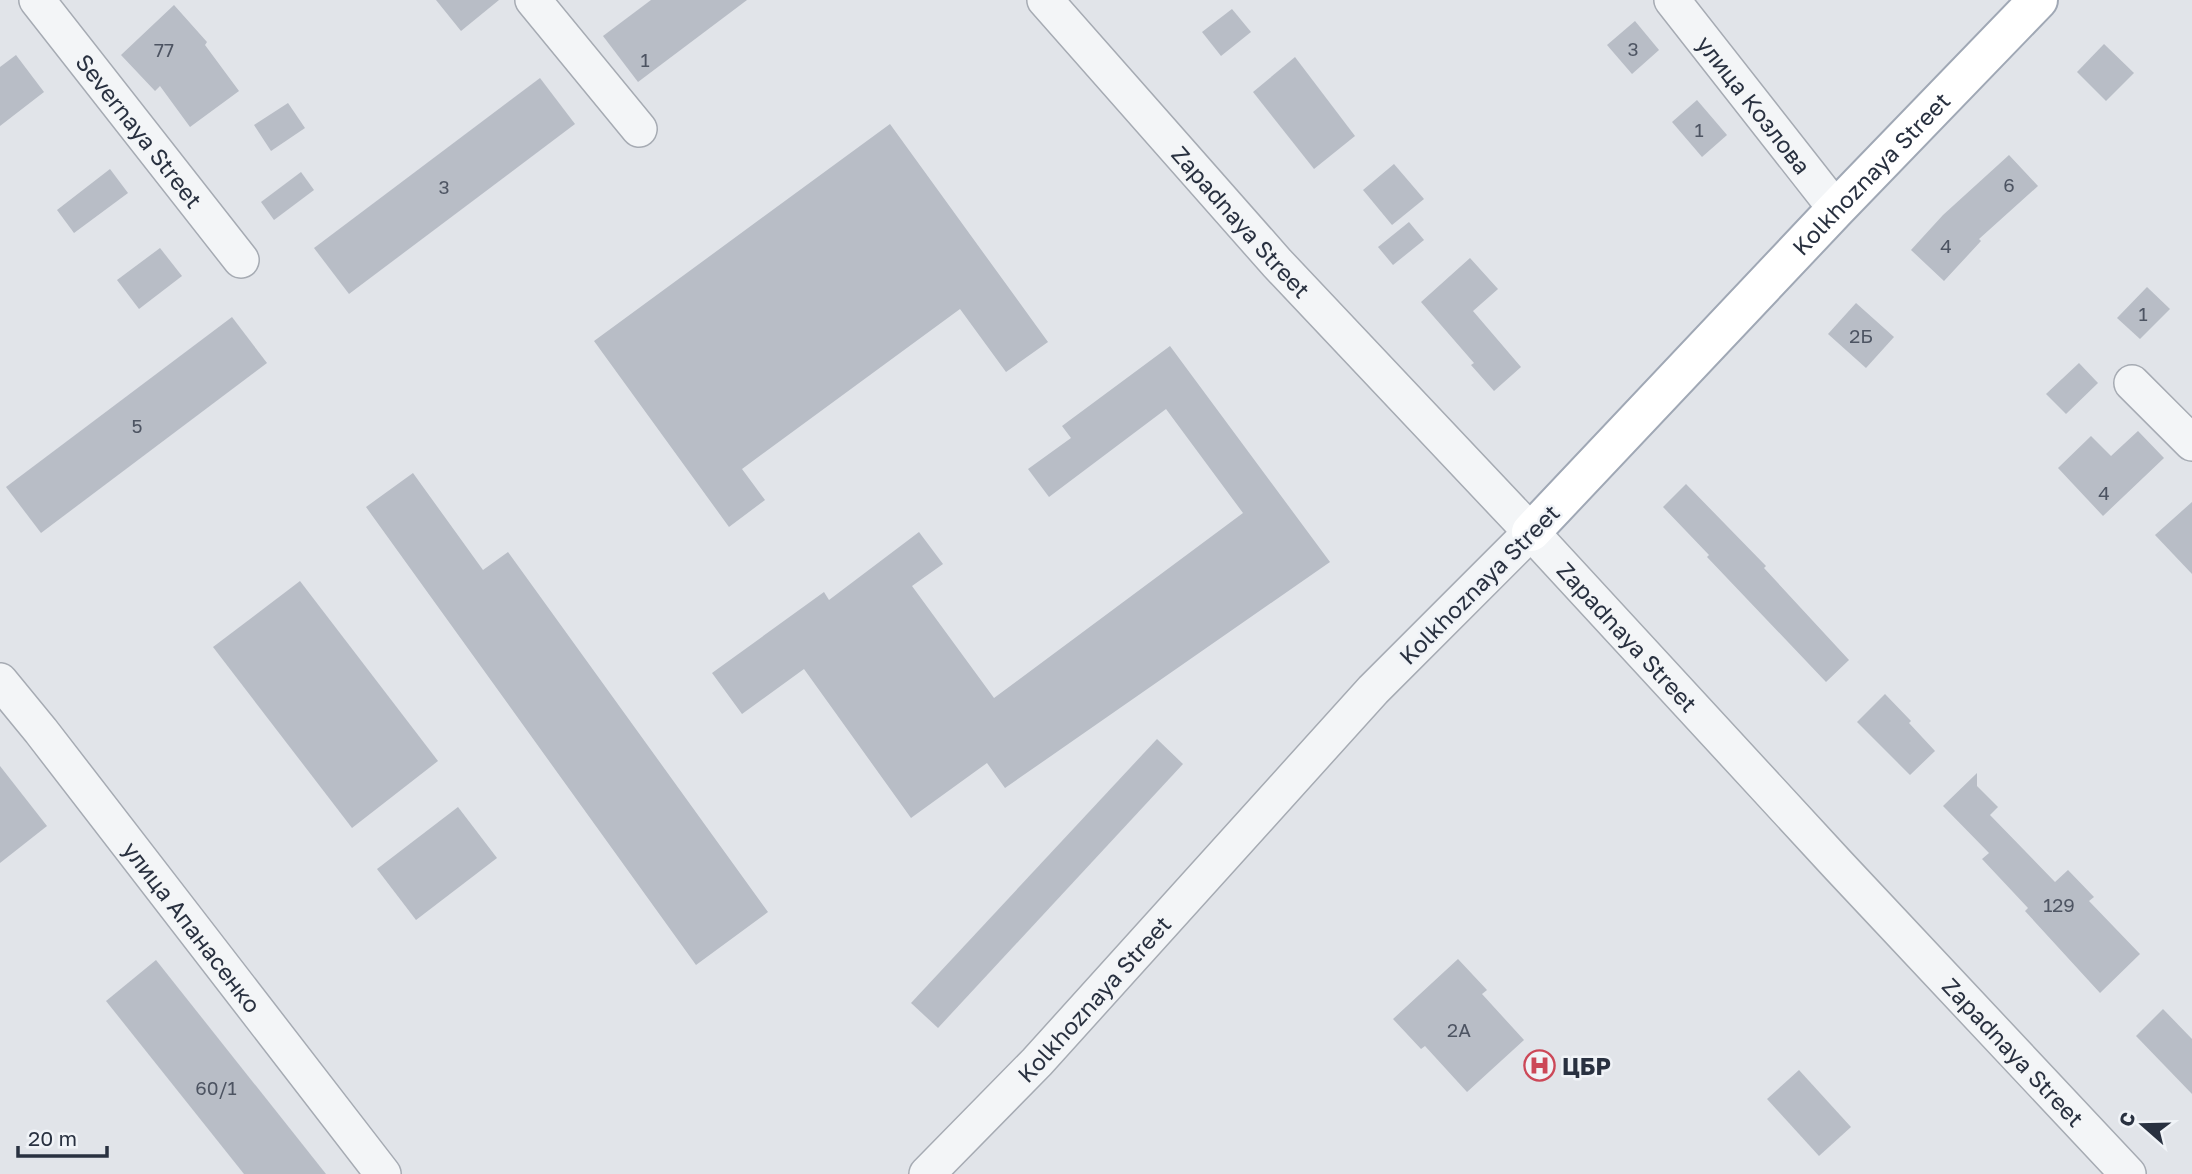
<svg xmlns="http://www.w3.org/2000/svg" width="2192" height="1174" font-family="'Golos Text',sans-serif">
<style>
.building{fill:#b8bdc6}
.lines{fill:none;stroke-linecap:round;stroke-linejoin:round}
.minor-casing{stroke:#a6abb3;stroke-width:38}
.major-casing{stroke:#a0a8b5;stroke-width:42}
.minor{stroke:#f3f5f7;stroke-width:35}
.major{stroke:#fff;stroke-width:38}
.labels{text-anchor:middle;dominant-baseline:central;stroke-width:5;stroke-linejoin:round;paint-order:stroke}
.number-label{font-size:19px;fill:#4d5462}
.street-label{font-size:23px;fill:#293140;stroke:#f0f3f7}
.poi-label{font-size:23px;font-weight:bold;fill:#293140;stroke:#f0f3f7;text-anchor:start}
</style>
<rect width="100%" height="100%" fill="#e1e4e9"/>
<!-- building -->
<g class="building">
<path d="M 436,0 L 499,0 L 461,31 Z"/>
<path d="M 651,0 L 747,0 L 638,82 L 603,36 Z"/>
<path d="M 174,5 L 207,42 L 205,45 L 239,91 L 190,127 L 160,86 L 155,91 L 121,55 Z"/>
<path d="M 1232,9 L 1251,32 L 1221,56 L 1202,32 Z"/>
<path d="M 1635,21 L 1659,50 L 1632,74 L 1607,45 Z"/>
<path d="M 2104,44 L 2134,73 L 2106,101 L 2077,72 Z"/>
<path d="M 16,55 L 44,92 L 0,126 L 0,67 Z"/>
<path d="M 1295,57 L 1355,136 L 1314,169 L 1253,92 Z"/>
<path d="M 540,78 L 575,124 L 349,294 L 314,248 Z"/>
<path d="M 1697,100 L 1727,135 L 1702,157 L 1672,122 Z"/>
<path d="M 288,103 L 305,128 L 271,151 L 254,125 Z"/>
<path d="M 890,124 L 1048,342 L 1006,372 L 960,309 L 742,469 L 765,500 L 729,527 L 594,341 Z"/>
<path d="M 2009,155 L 2038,186 L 1979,239 L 1981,241 L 1944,281 L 1911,250 L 1943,215 Z"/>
<path d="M 1394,164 L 1424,199 L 1392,225 L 1363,190 Z"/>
<path d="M 110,169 L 128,193 L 74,233 L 57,210 Z"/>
<path d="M 301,172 L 314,190 L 274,220 L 261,202 Z"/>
<path d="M 1409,222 L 1424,240 L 1393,265 L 1378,247 Z"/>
<path d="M 160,248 L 182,276 L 139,309 L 117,280 Z"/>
<path d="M 1470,258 L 1498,289 L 1473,311 L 1521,367 L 1494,391 L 1471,365 L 1474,363 L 1421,302 Z"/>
<path d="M 2147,287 L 2170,309 L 2140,339 L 2117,318 Z"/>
<path d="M 1856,303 L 1894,337 L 1866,368 L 1828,334 Z"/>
<path d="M 232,317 L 267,363 L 41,533 L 6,487 Z"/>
<path d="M 1170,346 L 1330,562 L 1005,788 L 987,763 L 911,818 L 804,669 L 742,714 L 712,673 L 824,592 L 829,600 L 919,532 L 943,564 L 912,586 L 994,698 L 1243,513 L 1166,409 L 1049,497 L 1028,469 L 1071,438 L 1062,426 Z"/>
<path d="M 2079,363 L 2098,383 L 2066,414 L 2046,394 Z"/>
<path d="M 2138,431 L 2164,458 L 2103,516 L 2058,468 L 2091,436 L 2111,456 Z"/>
<path d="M 413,473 L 483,570 L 508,552 L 768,912 L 696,965 L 366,507 Z"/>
<path d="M 1686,484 L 1766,566 L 1764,568 L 1849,660 L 1826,682 L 1707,557 L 1709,555 L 1663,507 Z"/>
<path d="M 2192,502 L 2192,574 L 2155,535 Z"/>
<path d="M 300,581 L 438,761 L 352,828 L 213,647 Z"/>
<path d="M 1885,694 L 1911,721 L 1909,723 L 1935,751 L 1910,775 L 1857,722 Z"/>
<path d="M 1157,739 L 1183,764 L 938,1028 L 911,1003 Z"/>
<path d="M 0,766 L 47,826 L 0,863 Z"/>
<path d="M 1977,773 L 1977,786 L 1998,807 L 1990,815 L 2055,882 L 2068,870 L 2094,897 L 2089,901 L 2140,954 L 2100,993 L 2025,911 L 2028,908 L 1982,859 L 1989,853 L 1943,806 Z"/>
<path d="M 458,807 L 497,858 L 416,920 L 377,869 Z"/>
<path d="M 1458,959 L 1487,990 L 1482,994 L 1524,1040 L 1467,1092 L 1425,1046 L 1421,1049 L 1393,1019 Z"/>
<path d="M 156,960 L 326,1174 L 244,1174 L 106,1001 Z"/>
<path d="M 2163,1009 L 2192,1039 L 2192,1094 L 2136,1036 Z"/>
<path d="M 1799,1070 L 1851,1127 L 1819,1156 L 1767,1099 Z"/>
</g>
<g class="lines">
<defs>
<g id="minor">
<path id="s1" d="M 37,0 L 241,260"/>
<path d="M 533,0 L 639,129"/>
<path id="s2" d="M 1045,0 L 1277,263 L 1531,532 L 1838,865 L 2128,1174"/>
<path id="s3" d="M 1672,0 L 1836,209"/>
<path d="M 2132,383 L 2192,443"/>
<path id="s4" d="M 0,681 L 41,731 L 383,1174"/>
<path id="s5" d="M 927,1174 L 1037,1062 L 1373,690 L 1531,532"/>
</g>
<g id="major">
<path id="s6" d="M 1531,532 L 1836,209 L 2038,0"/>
</g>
</defs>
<!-- minor casing -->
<use href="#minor" class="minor-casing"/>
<!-- major casing -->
<use href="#major" class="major-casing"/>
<!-- minor -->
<use href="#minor" class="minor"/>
<!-- major -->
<use href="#major" class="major"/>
</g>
<!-- icons -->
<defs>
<symbol id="hospital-ring" viewBox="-11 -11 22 22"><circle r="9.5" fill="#f0f3f7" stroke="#cc4858" stroke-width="1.5"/><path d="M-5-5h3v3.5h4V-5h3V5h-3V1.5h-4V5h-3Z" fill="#cc4858"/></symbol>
</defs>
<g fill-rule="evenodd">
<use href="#hospital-ring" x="1522" y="1048" width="35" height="35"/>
</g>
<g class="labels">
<!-- number labels -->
<g class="number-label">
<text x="1633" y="48">3</text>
<text x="164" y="49">77</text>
<text x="645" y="59">1</text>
<text x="1699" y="129">1</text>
<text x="2009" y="184">6</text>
<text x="444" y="186">3</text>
<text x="1946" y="245">4</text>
<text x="2143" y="313">1</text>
<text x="1861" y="335">2Б</text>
<text x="137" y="425">5</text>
<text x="2104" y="492">4</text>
<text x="2059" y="904">129</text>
<text x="1459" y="1029">2А</text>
<text x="216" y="1087">60/1</text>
</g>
<!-- street labels -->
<g class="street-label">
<text stroke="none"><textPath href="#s3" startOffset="133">улица Козлова</textPath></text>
<text stroke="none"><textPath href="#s1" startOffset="166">Severnaya Street</textPath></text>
<text stroke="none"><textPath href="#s6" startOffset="494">Kolkhoznaya Street</textPath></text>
<text stroke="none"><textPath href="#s2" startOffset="296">Zapadnaya Street</textPath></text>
<text transform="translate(1479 584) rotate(-45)">Kolkhoznaya Street</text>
<text stroke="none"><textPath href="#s2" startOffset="863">Zapadnaya Street</textPath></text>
<text stroke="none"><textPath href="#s4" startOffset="312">улица Апанасенко</textPath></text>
<text stroke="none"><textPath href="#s5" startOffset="242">Kolkhoznaya Street</textPath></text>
<text stroke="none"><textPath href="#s2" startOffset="1430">Zapadnaya Street</textPath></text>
</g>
<!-- poi labels -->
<g class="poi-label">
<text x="1562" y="1066">ЦБР</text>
</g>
</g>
<!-- north arrow -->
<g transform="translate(2143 1125) rotate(290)" stroke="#f0f3f7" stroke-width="5" paint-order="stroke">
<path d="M0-5L12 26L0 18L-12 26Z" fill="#293140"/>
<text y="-10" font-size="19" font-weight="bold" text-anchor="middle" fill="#293140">С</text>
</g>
<!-- scale -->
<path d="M18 1146v10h89v-10" fill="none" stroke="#293140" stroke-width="3.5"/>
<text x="28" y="1146" font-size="21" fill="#293140" stroke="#f0f3f7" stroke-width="5" paint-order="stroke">20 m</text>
</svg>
